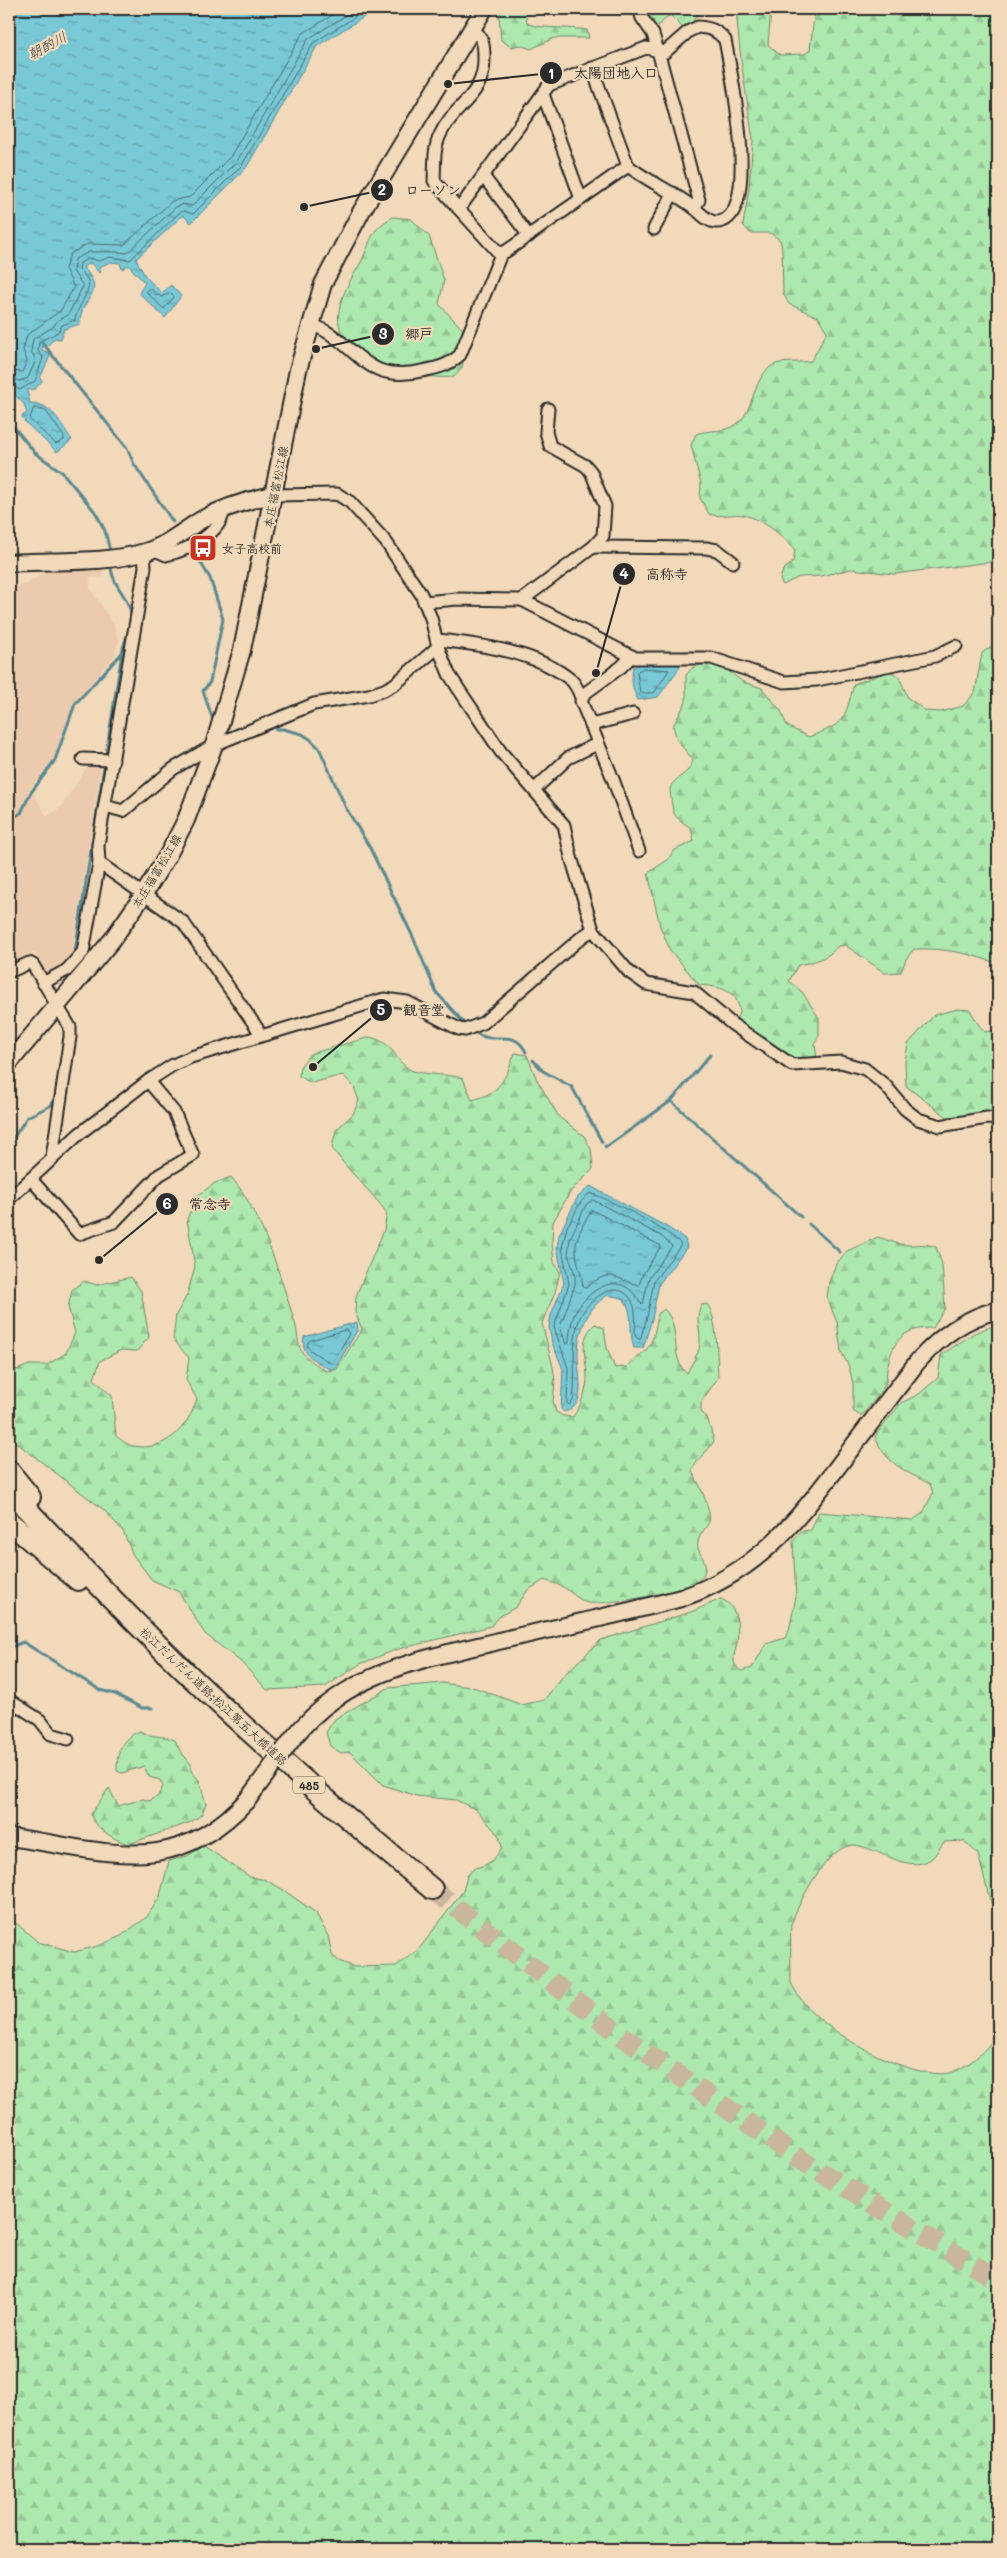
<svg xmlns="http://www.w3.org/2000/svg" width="1007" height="2558" font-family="Mali,'Klee One',sans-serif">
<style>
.built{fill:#ebcaae}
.forest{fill:url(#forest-firs);stroke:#6c8a6c}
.park{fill:url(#park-tufts);stroke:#6c8a6c}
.water{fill:url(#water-ripples);stroke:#5a8992}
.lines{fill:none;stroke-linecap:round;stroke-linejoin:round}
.shore{stroke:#4a6a6f;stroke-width:1}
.stream{stroke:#5a8992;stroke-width:3}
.highway-tunnel{stroke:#c9b69d;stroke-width:20;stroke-dasharray:20 10;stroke-linecap:butt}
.street-casing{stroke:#2b2b2b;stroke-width:15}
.secondary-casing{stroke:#2b2b2b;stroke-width:20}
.highway-casing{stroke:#2b2b2b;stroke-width:24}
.street{stroke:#f1d9b9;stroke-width:11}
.secondary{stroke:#f1d9b9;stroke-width:16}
.highway{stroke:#f1d9b9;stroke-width:20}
.secondary-bridge-casing{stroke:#2b2b2b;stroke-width:20;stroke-linecap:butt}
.secondary-bridge{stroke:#f1d9b9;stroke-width:16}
.labels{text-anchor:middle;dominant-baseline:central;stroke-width:4.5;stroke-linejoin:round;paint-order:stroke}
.shield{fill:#f1d9b9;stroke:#665f56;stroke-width:1}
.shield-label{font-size:11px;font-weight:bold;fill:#2b2b2b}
.street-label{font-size:12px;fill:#2b2b2b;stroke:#f1d9b9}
.poi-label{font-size:12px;font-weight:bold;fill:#2b2b2b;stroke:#f1d9b9;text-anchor:start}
.water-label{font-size:14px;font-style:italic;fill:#3b4a4d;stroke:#f1d9b9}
.leader{fill:none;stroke:#2b2b2b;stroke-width:2}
.callout-dot{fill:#2b2b2b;stroke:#f1d9b9;stroke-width:2}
.mark-label{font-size:15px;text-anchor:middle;font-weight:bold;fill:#fff}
.callout-label{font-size:14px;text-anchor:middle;font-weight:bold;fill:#2b2b2b;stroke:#f1d9b9;stroke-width:4.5;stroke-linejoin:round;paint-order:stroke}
</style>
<defs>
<pattern id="forest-firs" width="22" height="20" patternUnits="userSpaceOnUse" patternTransform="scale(1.25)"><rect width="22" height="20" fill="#ade8ae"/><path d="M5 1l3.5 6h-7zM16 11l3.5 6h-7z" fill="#95c796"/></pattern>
<pattern id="park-tufts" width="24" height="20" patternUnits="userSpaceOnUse" patternTransform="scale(1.25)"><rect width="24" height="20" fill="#ade8ae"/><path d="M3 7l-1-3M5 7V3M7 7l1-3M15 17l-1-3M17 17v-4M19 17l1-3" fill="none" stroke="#95c796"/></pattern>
<pattern id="water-ripples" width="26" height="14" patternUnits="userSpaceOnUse" patternTransform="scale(1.25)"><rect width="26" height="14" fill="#79c8d6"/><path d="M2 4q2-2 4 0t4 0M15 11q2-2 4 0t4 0" fill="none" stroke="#63a3ae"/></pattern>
</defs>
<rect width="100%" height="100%" fill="#f1d9b9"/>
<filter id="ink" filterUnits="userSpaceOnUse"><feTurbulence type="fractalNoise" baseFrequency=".02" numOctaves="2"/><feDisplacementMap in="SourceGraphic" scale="10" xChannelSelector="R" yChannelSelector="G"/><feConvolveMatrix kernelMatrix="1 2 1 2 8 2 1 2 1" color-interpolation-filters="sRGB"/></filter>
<g filter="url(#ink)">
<!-- built -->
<path class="built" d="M 102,568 L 103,577 L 90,577 L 90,589 L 113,623 L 119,641 L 113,657 L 74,704 L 54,759 L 30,788 L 47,817 L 62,806 L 87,767 L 101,765 L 71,962 L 47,978 L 35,952 L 9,964 L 9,583 L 16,586 L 27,584 L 40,575 L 63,569 Z"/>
<!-- forest -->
<g class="forest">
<path d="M 502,9 L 525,9 L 527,23 C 536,29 572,27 587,30 L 589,38 L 554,38 L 531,49 L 520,45 L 511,47 L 501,40 L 499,15 Z"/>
<path d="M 736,9 L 771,9 L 768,45 L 780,55 L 805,54 L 810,50 L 815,9 L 986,9 L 998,16 L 998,561 L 894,574 L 851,569 L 821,576 L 799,577 L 783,585 L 780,580 L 783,570 L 793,562 L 795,550 C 782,535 764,520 744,515 C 732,513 721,518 709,514 L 700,498 L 701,484 L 691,445 L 696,434 C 710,429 725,433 737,424 C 754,413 753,372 776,364 C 785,361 801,363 811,361 L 827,332 L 818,317 L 789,304 L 783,293 L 782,248 L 780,240 L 770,233 L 750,233 L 743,225 L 749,189 L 753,140 L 741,61 Z"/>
<path d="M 393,217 L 411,219 L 429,236 L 444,280 L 439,304 L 467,334 L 462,368 L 454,377 C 417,380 331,363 339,311 C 342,292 352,278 361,262 C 373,239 368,231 393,217 Z"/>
<path d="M 998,642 L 998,964 C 970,953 944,948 914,949 L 906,959 L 901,972 L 885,973 L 845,945 L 838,946 C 827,959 814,962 798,965 L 789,981 L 802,992 L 819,1018 L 819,1035 L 815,1043 L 817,1059 L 792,1059 L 737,1023 L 735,1019 L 740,1013 C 738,989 720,987 699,985 L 670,950 L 660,926 L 648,873 L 669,859 L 673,851 L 694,841 L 691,828 C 675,817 673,817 671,798 C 670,791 669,788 673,783 C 682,773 688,775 693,760 L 677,740 L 673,726 L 686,702 L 686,675 L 692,668 L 707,663 L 719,664 L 743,682 L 762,688 L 781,711 L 787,726 L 809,737 C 846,723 844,721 854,684 L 890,671 L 899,677 L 908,698 L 926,711 L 941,712 L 963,706 L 975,693 L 982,653 Z"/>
<path d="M 958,1009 L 970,1010 L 978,1024 L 985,1032 L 998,1030 L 998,1115 L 947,1117 L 906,1086 L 905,1062 L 908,1044 L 934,1015 Z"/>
<path d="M 370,1037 C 396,1044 390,1056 409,1069 C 417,1075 450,1074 463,1078 L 472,1100 C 501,1093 505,1079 515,1053 L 527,1055 L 537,1080 L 559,1117 L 584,1136 L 591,1149 L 593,1169 L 571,1191 L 553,1222 L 552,1243 L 554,1262 L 560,1272 L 555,1292 L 542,1323 L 553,1367 L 555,1382 L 553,1401 L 556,1412 L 563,1416 L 573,1417 C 581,1405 587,1391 587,1376 C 586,1356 578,1339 595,1324 L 604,1328 L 607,1348 L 615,1368 L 627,1367 C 633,1360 640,1356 646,1350 C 654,1341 656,1326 658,1314 L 664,1309 C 682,1326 669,1360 687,1373 C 692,1363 701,1351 700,1340 C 700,1324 695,1321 701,1305 L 707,1304 C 718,1318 717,1360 718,1378 L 701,1402 L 701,1412 L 707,1417 L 714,1441 C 708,1452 695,1460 692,1472 C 698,1480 712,1511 709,1522 C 706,1529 699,1534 698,1542 C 695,1552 708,1559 705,1570 C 704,1578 694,1585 687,1588 C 677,1593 600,1605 588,1603 C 580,1601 570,1591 563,1587 C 557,1584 550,1582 544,1580 L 527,1591 L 516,1607 L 500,1616 L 491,1626 L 395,1650 L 360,1664 L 325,1687 L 267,1690 L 241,1662 L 205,1634 L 179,1592 L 152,1580 L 133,1555 L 123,1531 L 104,1510 L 9,1437 L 9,1373 L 29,1365 L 47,1365 L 66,1353 L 75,1333 L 68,1307 L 72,1290 L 84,1281 L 97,1285 L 131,1277 L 141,1291 L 149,1337 L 137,1351 L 121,1350 L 100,1361 L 94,1379 L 112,1396 L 116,1436 C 120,1439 127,1445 133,1446 C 165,1452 188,1428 197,1399 L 186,1380 L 189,1358 L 173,1339 L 176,1315 L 187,1295 L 195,1267 L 187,1219 L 197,1196 L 215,1183 L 231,1177 C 263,1214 280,1276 295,1323 C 298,1332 297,1344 302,1352 C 308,1360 318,1365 326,1371 L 336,1370 L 362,1329 L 355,1312 L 356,1296 L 384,1230 L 387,1213 C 370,1190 349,1172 332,1148 L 336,1130 L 353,1114 L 359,1101 L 354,1087 L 343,1075 L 311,1083 L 299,1076 L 300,1067 L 310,1054 Z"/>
<path d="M 878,1237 C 888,1240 898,1245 909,1245 C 920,1245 925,1243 936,1247 L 942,1264 L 945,1308 L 933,1328 C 902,1328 893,1340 887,1369 C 886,1374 887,1380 885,1385 C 879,1395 869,1407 861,1416 L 853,1411 L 853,1384 L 849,1367 L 841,1351 L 837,1322 L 827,1298 L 829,1282 L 836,1264 L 847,1251 Z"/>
<path d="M 998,1324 L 998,1916 L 990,1900 L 978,1854 L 964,1841 L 944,1842 C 940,1847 937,1853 933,1857 C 912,1877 878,1847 854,1845 C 828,1844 798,1903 791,1925 C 790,1928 791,1976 791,1982 C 792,1987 796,1991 798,1995 C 821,2031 898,2073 941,2074 C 962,2074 992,2048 998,2029 L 998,2549 L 9,2549 L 9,1917 L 38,1942 L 74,1952 L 98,1946 L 121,1936 L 147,1917 L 160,1896 L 169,1861 L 187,1856 L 204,1846 L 250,1877 L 266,1880 L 282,1889 L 316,1913 L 328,1936 L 332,1955 L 339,1961 L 354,1967 L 396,1966 L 419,1949 L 463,1891 L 467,1876 L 474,1868 C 488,1866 495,1860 502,1847 L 499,1836 L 477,1810 L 456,1800 L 417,1796 L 383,1785 L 350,1752 L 341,1753 L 330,1746 L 326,1732 L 335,1719 L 388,1688 L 443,1683 L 476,1688 L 522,1705 L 544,1700 L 563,1676 L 601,1640 L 691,1612 L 721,1599 C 738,1606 739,1626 737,1643 C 736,1649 733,1656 734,1662 C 735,1666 738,1668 741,1671 L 752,1668 L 766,1644 L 785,1638 L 789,1631 L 796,1597 L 793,1542 L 801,1531 L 811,1530 L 819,1512 L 913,1520 L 923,1513 L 933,1493 L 930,1484 C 907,1472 883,1462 875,1436 L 901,1403 L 919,1394 L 938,1378 L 941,1355 L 974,1333 Z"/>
<path d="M 140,1731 C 151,1738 163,1735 175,1740 L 180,1751 L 191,1764 L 191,1771 L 199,1780 L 206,1804 L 201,1815 L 191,1822 L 129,1844 C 116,1841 94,1828 91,1814 L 109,1788 L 118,1806 L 143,1799 L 149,1801 L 157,1797 L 163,1787 L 160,1780 L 149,1777 L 144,1766 L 122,1773 L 117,1771 C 117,1751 121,1738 140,1731 Z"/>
</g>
<!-- park -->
<path class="park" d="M 643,9 L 699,9 L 700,10 L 692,23 L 683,28 L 670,15 L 655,28 Z"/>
<!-- water -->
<g class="water">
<path d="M 9,9 L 377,9 L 317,46 L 246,168 L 191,223 L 183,215 L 136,259 L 145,276 L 162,293 L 171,285 L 181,296 L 165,318 L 139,293 L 145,283 L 128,265 L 122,269 L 120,263 L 110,262 L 99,267 L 101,272 L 99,273 L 91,263 L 83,267 C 109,296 80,294 80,324 L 64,329 L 61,339 L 55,338 L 48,345 L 43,344 L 42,350 L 51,354 L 40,378 L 42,381 L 35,389 L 27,390 L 30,403 C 52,403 60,423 72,440 L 57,452 L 25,422 L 22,416 L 27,413 L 24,404 L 9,389 Z"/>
<path d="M 643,663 L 676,663 L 680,667 L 658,697 L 638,700 C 632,690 631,678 633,667 Z"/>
<path d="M 590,1186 L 667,1227 L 685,1239 L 687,1247 L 659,1284 L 652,1319 L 643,1348 L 634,1348 C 628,1331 635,1310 622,1298 L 608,1295 C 586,1308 577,1334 578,1359 C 578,1376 588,1407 564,1412 L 561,1409 L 563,1369 L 552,1343 L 549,1327 L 551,1315 L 564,1283 L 557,1248 L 559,1235 L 577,1198 Z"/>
<path d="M 357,1322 L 358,1329 L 335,1369 L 329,1369 C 316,1361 300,1355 304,1337 Z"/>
</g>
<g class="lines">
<!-- shore -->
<g class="shore">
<path d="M 148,289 L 151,289 L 161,297 L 171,293 L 174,297 L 164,309 L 147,293 Z"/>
<path d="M 9,371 L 22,372 L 27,361 L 23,350 L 27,335 L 61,310 L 74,287 L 65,269 L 70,254 L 87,244 L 124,245 L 172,201 L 190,197 L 230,157 L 302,34 L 342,9"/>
<path d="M 9,378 L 20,381 L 28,378 L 36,360 L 31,351 L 33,339 L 53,327 L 58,320 L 68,315 L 83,286 L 73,271 L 75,259 L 89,252 C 101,252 114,251 127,253 L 176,207 L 183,204 L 192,206 L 237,161 L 308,39 L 356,9"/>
<path d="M 9,384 L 20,390 L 35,381 L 43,358 L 38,351 L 39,342 L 58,332 L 62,325 L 75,320 C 76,308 94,288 87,279 C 85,275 81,273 79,270 L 80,263 L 90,258 L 99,261 L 110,257 L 130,260 L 180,212 L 184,211 L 193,214 L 242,165 L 313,43 L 368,9"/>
<path d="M 34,408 L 46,411 L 64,437 L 64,440 L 56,444 L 30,420 Z"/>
<path d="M 644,668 L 669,670 L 654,693 L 640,693 L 637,672 Z"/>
<path d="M 590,1193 C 603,1196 677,1234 681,1245 L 654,1281 L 647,1317 L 640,1340 L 635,1336 C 635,1325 637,1311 632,1301 C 617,1275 586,1301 579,1320 C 570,1346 577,1374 573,1401 L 569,1405 L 567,1403 L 568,1368 L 554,1327 L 569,1284 L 562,1248 L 567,1227 L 581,1202 Z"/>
<path d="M 593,1200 L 661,1236 L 672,1246 L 649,1278 L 643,1304 L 640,1303 C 622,1267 588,1288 574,1315 C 571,1323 569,1334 569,1343 L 566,1344 L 560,1327 L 575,1285 L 575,1274 L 568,1254 L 570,1238 L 586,1205 Z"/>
<path d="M 592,1210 L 661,1246 L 643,1274 L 639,1285 C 615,1280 611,1266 586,1288 L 583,1287 C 582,1273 577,1265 576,1252 C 574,1238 585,1221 592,1210 Z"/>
<path d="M 346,1330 L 349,1334 L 332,1364 L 310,1350 L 307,1346 L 309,1341 Z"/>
</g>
<!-- stream -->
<g class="stream">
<path d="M 41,341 L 127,448 L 134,464 L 173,522"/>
<path d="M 9,421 L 35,453 L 62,472 L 96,513 L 105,531 L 110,551"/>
<path d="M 196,555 L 210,578 L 223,619 L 210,682 L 203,691 L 213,720"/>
<path d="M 276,729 L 283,729 L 302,734 L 310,739 L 319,748 L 346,808 L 370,848 L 413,937 L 436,992 L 464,1023"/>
<path d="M 9,820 L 21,813 L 30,794 L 55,760 L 75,704 L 122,653"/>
<path d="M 75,951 L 122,653 C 124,641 132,627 131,614 C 129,597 112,585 111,567"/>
<path d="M 475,1032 C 493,1047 513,1026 526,1052"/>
<path d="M 533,1060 L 543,1071 L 572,1087 L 602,1142"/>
<path d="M 671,1101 L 710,1055"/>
<path d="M 9,1145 L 27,1117 L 50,1106 L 56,1095"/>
<path d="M 605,1146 L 606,1147 L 671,1101 L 801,1217"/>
<path d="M 809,1224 L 840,1252"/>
<path d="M 9,1648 L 23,1642 L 100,1690 L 115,1694 L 142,1708 L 152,1708"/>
</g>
<!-- highway-tunnel -->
<path class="highway-tunnel" d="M 432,1889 L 619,2034 L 806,2163 L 998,2280"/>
<defs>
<g id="street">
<path d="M 639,9 L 642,18 L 653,34 L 658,51 L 699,200 L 694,208"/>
<path d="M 698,27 C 710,28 717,30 725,40 C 730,67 764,224 715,222 C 706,221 700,212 693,207 C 672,191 649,182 628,166 L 505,252 L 499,253 L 459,209 L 549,85 L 646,48 L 665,52 L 689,31 Z"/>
<path d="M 592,68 L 628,166"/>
<path d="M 543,94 L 581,199"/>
<path d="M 483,176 L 529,236"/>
<path d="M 459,209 L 434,181 C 435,166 433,149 440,135 C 454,104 485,97 484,58 C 484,43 483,37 472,28"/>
<path d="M 654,229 L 673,193"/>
<path d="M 310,324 C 357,340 361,385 422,371 C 437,368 448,366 460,355 L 501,254"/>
<path d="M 273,495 L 337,494 L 350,502 L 386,542 L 421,594 L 431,618 L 438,647 L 449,674 L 458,688 L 501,752 L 564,825 L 571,857 L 593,930 L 629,972 L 646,984 L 694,992 L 732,1024 L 792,1065 L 841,1062 L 865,1069 L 885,1085 L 905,1109 L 918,1119 L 940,1126 L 987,1118 L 998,1119"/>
<path d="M 593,547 L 706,548 L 717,550 L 733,562"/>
<path d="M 153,549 L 166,555 C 188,550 221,534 224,509"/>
<path d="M 144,553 L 145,567 L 98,845 L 99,863 L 183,922 L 257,1028 L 260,1036"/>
<path d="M 522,600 L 593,547 L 603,536 L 605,506 L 591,472 L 586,466 L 550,446 L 546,432 L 548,409"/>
<path d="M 424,602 L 457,599 L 522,600 L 635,658 L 711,658 L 784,682 L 817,680 L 935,656 L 956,646"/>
<path d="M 437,640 C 478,644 539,652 572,681 C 576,685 579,692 581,697"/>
<path d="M 632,656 L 621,667 L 584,694 L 581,701 L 613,779 L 639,851"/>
<path d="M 591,725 L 633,714"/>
<path d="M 83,759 L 113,760"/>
<path d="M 534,790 L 568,758 L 597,744"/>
<path d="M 105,806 L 123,811 L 173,769 L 214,745 L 314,704 L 369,695 L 384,690 L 395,684 L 438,647"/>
<path d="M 9,972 L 29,963 L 33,965 L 70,1027 L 70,1037 L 52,1157"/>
<path d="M 43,983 L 67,970 L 83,952 L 99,863"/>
<path d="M 31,1179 L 79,1234 L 114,1222 L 159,1175 L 193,1155 L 174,1112 L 148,1081"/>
<path d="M 9,1199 L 79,1134 L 148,1081 L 173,1065 L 191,1057 L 384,999 L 407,1002 L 459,1029 L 465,1030 L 483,1023 L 583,936 L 593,930"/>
<path d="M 9,1700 L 40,1720 L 51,1734 L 68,1739"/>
</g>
<g id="secondary">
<path d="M 9,563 C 50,560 107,564 145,552 C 166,546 183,531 201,520 C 224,507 248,500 273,495"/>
<path d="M 9,1063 L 112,940 L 144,894 L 168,855 L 186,820 L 214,745 L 242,650 L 298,370 L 323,284 L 361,212 L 484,9"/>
<path d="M 285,1749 C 338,1672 420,1660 503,1640 C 563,1626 622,1614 681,1598 C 758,1572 795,1523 842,1461 C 867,1427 893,1394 918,1361 C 941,1336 965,1318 998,1310"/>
<path d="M 9,1837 C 103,1849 173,1882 248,1799"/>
</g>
<g id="highway">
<path d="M 9,1471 L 30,1497"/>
<path d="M 9,1490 C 68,1553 128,1617 191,1677 C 269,1751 350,1821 432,1889"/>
<path d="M 9,1522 L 78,1580"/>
</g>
</defs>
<!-- street casing -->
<use href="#street" class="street-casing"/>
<!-- secondary casing -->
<use href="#secondary" class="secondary-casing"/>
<!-- highway casing -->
<use href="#highway" class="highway-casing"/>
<!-- street -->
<use href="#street" class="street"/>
<!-- secondary -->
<use href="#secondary" class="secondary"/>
<!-- highway -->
<use href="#highway" class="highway"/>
<defs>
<path id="secondary-bridge" d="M 248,1799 L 285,1749"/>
</defs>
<!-- secondary-bridge casing -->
<use href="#secondary-bridge" class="secondary-bridge-casing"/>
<!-- secondary-bridge -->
<use href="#secondary-bridge" class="secondary-bridge"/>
</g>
</g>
<!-- icons -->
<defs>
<symbol id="bus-square" viewBox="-11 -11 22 22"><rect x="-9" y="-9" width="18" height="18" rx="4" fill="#c8321e" stroke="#f1d9b9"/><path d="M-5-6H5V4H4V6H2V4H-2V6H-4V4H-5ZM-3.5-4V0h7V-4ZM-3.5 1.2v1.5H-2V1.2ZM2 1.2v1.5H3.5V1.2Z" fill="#fff"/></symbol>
</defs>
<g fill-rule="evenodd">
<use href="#bus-square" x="187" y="532" width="32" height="32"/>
</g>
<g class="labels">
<!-- shield labels -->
<rect class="shield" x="293" y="1776.5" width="32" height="17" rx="4"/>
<g class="shield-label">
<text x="309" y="1785">485</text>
</g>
<!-- street labels -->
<g class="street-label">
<text transform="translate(275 487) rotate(-79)">本庄福富松江線</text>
<text transform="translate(156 871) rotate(-59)">本庄福富松江線</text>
<text transform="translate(214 1696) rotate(43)">松江だんだん道路;松江第五大橋道路</text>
</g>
<!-- poi labels -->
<g class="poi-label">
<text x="222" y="548">女子高校前</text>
</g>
<!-- water labels -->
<g class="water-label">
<text transform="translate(47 45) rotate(-29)">朝酌川</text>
</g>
</g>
<!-- callouts -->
<path class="leader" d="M448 84L551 73M304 207L382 190M316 349L383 334M596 673L624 574M313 1067L381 1010M99 1260L167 1204"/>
<g class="callout-dot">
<circle cx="448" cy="84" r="5"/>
<circle cx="304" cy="207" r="5"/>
<circle cx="316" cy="349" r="5"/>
<circle cx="596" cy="673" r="5"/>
<circle cx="313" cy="1067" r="5"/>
<circle cx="99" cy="1260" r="5"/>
<circle cx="551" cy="73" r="12"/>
<circle cx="382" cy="190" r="12"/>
<circle cx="383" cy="334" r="12"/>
<circle cx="624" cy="574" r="12"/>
<circle cx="381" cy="1010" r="12"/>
<circle cx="167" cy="1204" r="12"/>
</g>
<g class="mark-label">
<text x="551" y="79">1</text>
<text x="382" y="195">2</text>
<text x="383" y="339">3</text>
<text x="624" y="579">4</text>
<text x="381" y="1015">5</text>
<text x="167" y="1209">6</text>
</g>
<g class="callout-label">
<text x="616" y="78">太陽団地入口</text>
<text x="433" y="195">ローソン</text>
<text x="419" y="339">郷戸</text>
<text x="667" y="579">高称寺</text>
<text x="424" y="1015">観音堂</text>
<text x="210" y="1209">常念寺</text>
</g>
<!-- margin -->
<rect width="1007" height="2558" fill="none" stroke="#f1d9b9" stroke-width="30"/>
<rect x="15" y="15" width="977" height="2528" fill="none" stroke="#2b2b2b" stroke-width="2" filter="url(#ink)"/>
</svg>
